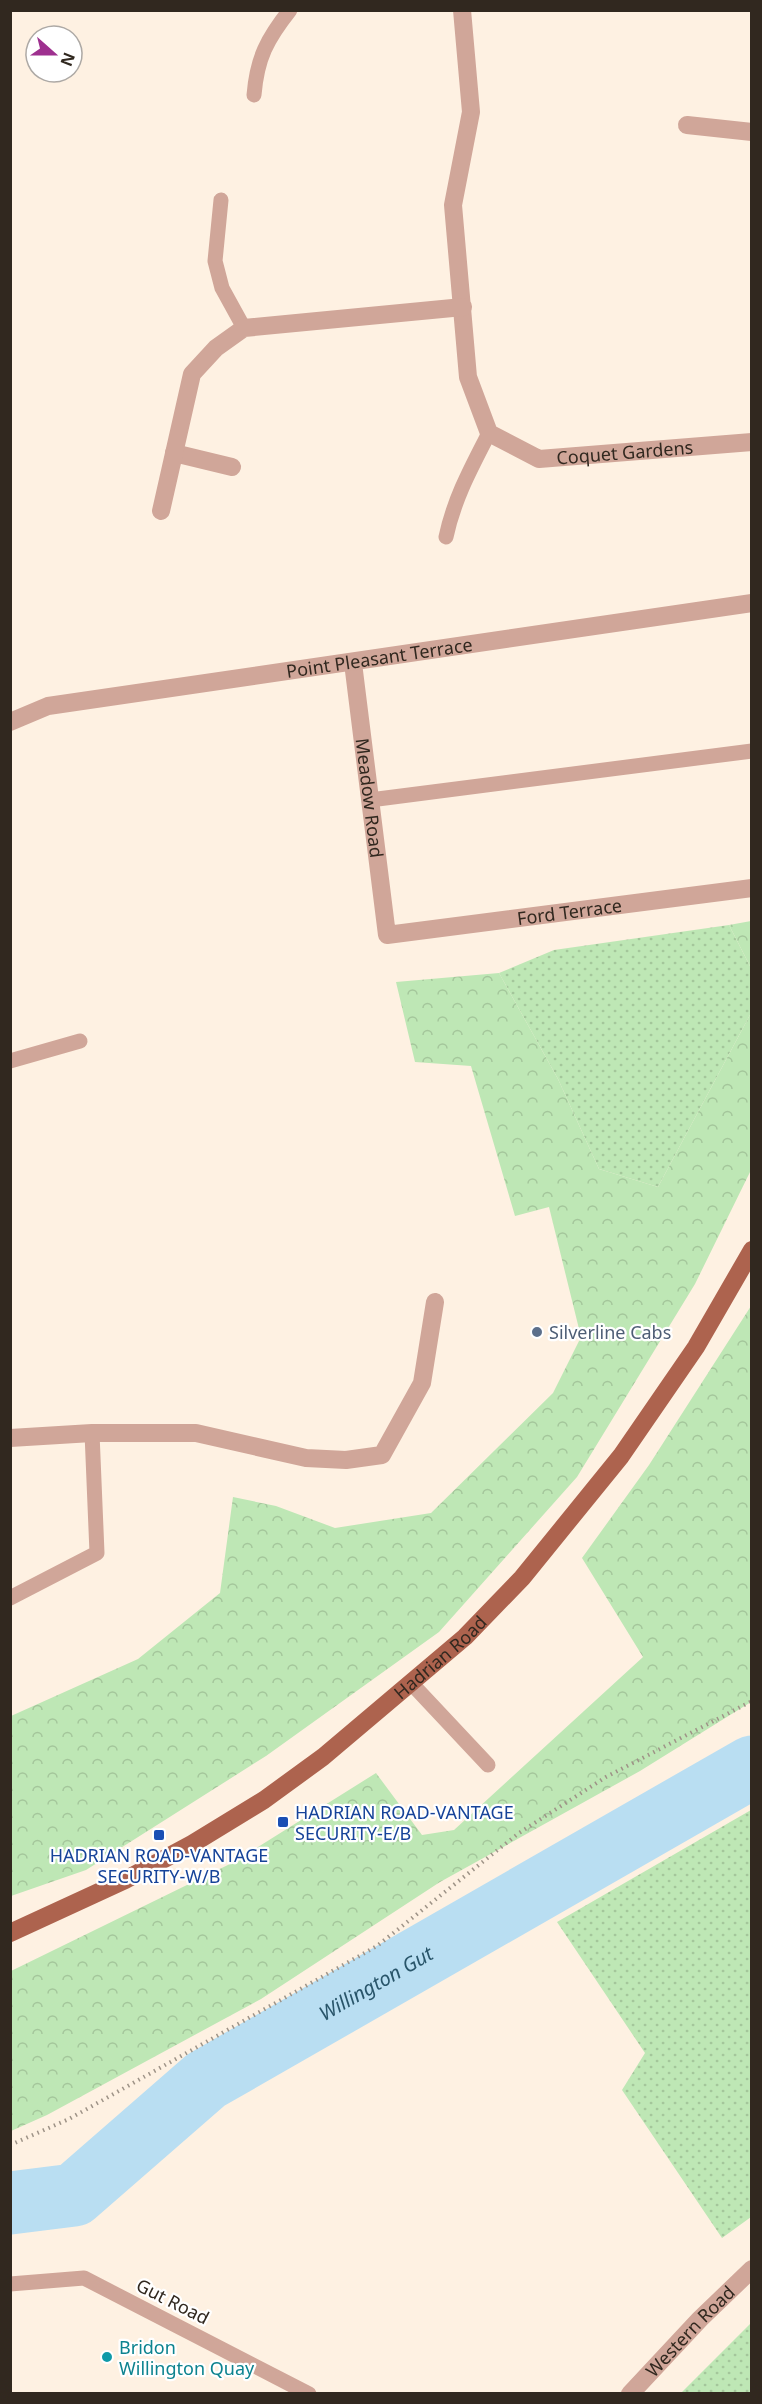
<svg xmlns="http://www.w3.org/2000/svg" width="762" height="2404" font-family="'Noto Sans',sans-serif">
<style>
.grass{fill:url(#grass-dots)}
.forest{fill:url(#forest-crowns)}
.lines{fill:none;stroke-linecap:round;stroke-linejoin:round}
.river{stroke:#b9def2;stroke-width:63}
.path{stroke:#9e9387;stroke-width:4;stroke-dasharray:1.5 4.5;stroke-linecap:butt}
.service{stroke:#d0a699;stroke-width:15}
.minor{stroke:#d0a699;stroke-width:18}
.tertiary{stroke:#d0a699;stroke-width:18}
.primary{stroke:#ad634e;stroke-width:18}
.service-dot{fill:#5c6f8a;stroke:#fff;stroke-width:2}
.transit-dot{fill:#1a4fb4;stroke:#fff;stroke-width:2}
.culture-dot{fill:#0f9aa8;stroke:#fff;stroke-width:2}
.labels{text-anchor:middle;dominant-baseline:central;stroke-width:4.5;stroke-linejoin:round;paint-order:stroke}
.street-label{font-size:18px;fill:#31281f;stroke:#fff}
.service-label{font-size:18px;fill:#4e5e75;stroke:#fff;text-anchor:start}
.transit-label{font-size:18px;fill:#164399;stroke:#fff;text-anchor:start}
.culture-label{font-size:18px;fill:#0d838f;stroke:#fff;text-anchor:start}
.water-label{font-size:20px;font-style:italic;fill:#29556a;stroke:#fff}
</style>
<defs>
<pattern id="grass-dots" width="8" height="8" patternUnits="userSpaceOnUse" patternTransform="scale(1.5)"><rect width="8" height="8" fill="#bee7b5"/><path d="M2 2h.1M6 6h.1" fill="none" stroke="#a4c69b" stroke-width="1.8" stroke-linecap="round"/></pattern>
<pattern id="forest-crowns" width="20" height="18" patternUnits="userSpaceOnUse" patternTransform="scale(1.5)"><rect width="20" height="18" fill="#bee7b5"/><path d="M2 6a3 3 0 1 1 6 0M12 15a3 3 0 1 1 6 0" fill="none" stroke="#a4c69b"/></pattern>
</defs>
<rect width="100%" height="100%" fill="#fef1e2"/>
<!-- grass -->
<g class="grass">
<path d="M 729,925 L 751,968 L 751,1013 L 658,1187 L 599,1169 L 558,1079 L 499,973 L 554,950 Z"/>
<path d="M 751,1810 L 751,2217 L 722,2238 L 622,2090 L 645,2053 L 557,1922 Z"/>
<path d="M 751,2323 L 751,2393 L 681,2393 Z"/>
</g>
<!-- forest -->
<g class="forest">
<path d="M 751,921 L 752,921 L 751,968 L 729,925 Z"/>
<path d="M 499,973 L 558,1079 L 599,1169 L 658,1187 L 751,1013 L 751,1170 L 695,1284 L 577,1477 L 439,1632 L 266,1756 L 86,1870 L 11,1896 L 11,1716 L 138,1659 L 220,1593 L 233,1497 L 276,1506 L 335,1528 L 431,1513 L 553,1393 L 581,1337 L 549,1207 L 515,1216 L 471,1066 L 415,1062 L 396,982 Z"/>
<path d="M 751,1306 L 751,1702 L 640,1771 L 440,1882 L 261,1999 L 47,2115 L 11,2131 L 11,1971 L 234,1862 L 376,1773 L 422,1835 L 454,1830 L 643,1657 L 582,1558 L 649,1465 Z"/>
</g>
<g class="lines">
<!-- river -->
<path class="river" id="s1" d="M 10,2203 L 74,2195 L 206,2080 L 752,1767"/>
<!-- path -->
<path class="path" d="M 10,2145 L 69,2119 L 377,1946 L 519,1833 L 606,1777 L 752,1701"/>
<!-- service -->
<g class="service">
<path d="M 254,95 C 257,58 267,39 290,10"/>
<path d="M 221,200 L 215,261 L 222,288 L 244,328"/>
<path d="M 446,537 C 454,499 471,468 489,433"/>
<path d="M 370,800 L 752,751"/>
<path d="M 10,1061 L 80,1041"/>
<path d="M 10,1598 L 97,1553 L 92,1433"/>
<path d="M 412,1684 L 488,1765"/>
<path d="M 10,2284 L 84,2278 L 309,2394"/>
</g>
<!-- minor -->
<g class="minor">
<path id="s2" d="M 462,10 L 471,112 L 453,205 L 468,377 L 489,433 L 539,459 L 752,442"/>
<path d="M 687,125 L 752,132"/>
<path d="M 174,453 L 232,467"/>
<path d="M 161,511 L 192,374 L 216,348 L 244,328 L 463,307"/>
<path id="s3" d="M 353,663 L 387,935 L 752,888"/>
<path id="s4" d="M 10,722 L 48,706 L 752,603"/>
<path d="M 10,1438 L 92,1433 L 196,1433 L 306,1458 L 346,1460 L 382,1455 L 422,1383 L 435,1302"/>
</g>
<!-- tertiary -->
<path class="tertiary" id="s5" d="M 630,2394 L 700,2319 L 752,2269"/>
<!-- primary -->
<path class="primary" id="s6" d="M 10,1933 L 125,1880 L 192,1844 L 264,1800 L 323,1757 L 465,1637 L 522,1578 L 621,1456 L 696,1347 L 752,1250"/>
</g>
<!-- markers -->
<circle class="service-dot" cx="537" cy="1332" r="6"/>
<g class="transit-dot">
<rect x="277" y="1816" width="12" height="12" rx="3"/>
<rect x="153" y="1829" width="12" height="12" rx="3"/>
</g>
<circle class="culture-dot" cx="107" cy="2357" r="6"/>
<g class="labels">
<!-- street labels -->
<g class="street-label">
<text stroke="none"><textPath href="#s2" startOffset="572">Coquet Gardens</textPath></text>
<text stroke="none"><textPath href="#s4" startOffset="376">Point Pleasant Terrace</textPath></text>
<text stroke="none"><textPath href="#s3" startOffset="136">Meadow Road</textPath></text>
<text stroke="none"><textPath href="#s3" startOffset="458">Ford Terrace</textPath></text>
<text stroke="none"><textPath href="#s6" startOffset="514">Hadrian Road</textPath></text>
<text transform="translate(173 2301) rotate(27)">Gut Road</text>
<text stroke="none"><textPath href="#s5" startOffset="87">Western Road</textPath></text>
</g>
<!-- service labels -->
<g class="service-label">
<text x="549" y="1332">Silverline Cabs</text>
</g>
<!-- transit labels -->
<g class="transit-label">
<text x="295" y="1812">HADRIAN ROAD-VANTAGE<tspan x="295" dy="21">SECURITY-E/B</tspan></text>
<text x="159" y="1855" text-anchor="middle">HADRIAN ROAD-VANTAGE<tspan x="159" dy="21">SECURITY-W/B</tspan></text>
</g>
<!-- culture labels -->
<g class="culture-label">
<text x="119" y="2347">Bridon<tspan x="119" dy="21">Willington Quay</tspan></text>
</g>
<!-- water labels -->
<g class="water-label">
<text stroke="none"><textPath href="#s1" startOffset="435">Willington Gut</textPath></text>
</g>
</g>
<!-- border -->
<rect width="762" height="2404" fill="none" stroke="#31281f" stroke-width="24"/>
<!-- north arrow -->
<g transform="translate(54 54) rotate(111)"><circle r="28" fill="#ffffff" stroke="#ada9a5" stroke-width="1.5"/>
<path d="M0-4.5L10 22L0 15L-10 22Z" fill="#9e308f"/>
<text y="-9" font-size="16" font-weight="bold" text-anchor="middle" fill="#31281f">N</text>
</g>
</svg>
